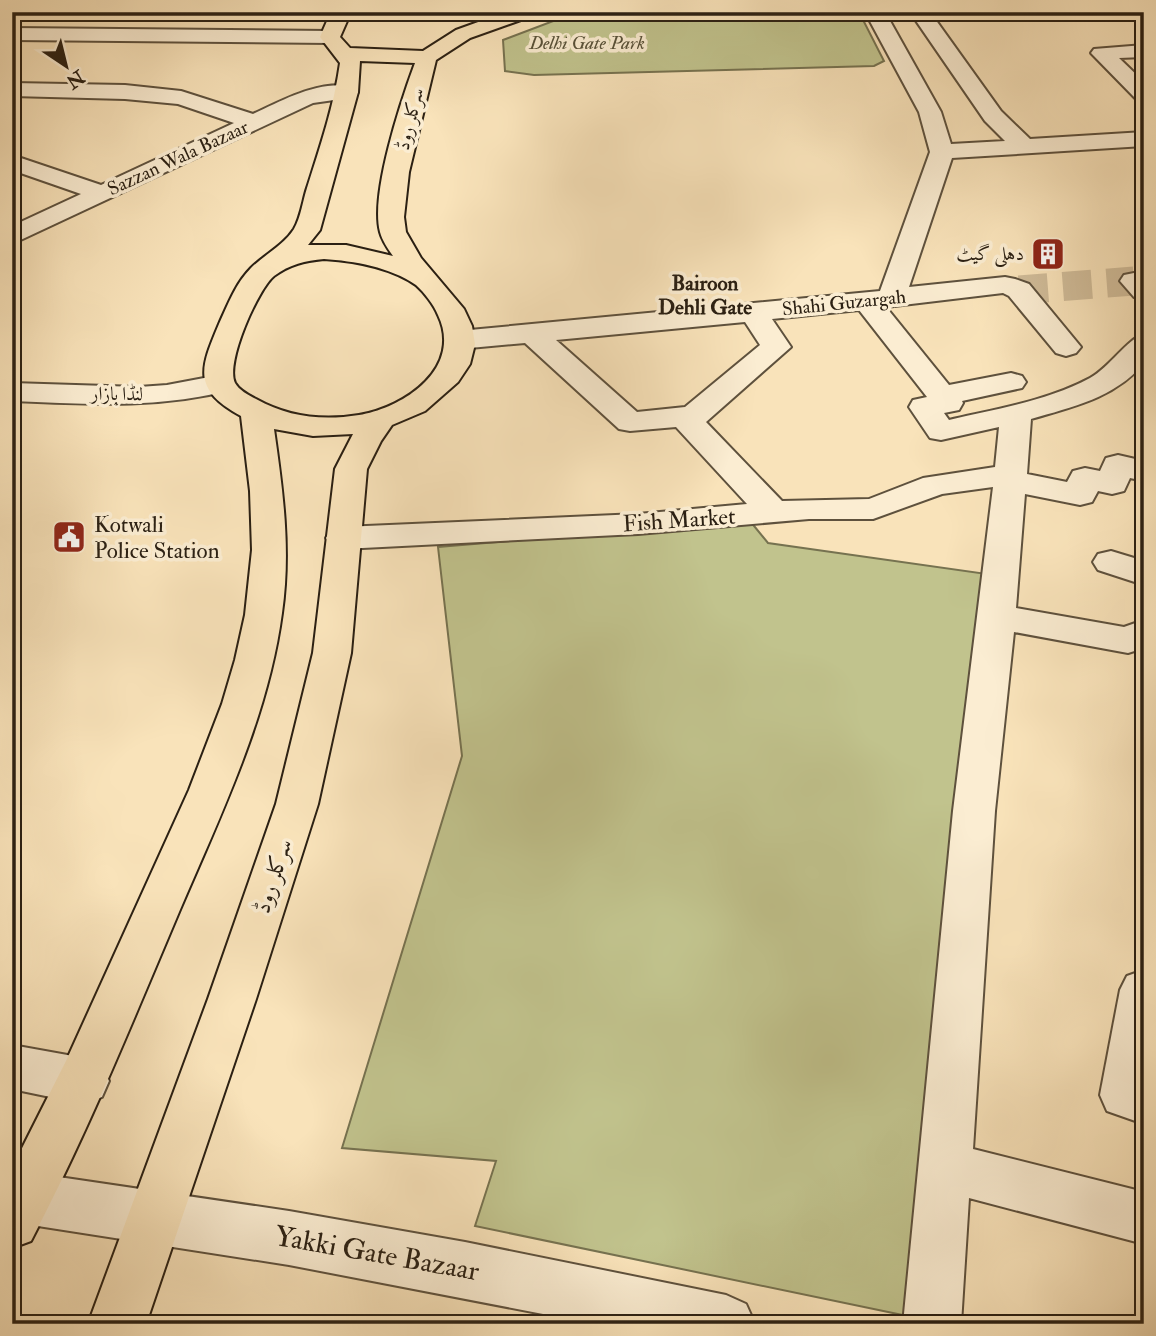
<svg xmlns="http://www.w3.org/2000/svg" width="1156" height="1336" font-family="'IM FELL Double Pica',Amiri,serif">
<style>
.green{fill:#c1c38d;stroke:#767250;stroke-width:2}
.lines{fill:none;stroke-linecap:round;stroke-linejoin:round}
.minor-tunnel{stroke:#d0bc99;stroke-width:29;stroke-dasharray:29 15;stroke-linecap:butt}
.minor-casing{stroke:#5e513d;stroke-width:4}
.major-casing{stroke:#2b2013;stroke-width:4}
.minor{fill:#fbedd2;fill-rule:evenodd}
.major{fill:#f9e3ba;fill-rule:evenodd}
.labels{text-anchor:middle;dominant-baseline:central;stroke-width:7;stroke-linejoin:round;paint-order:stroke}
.far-park-label{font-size:19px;font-style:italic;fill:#585138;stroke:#fbedd2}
.far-street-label{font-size:19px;fill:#2b2013;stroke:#fbedd2}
.far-poi-label{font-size:19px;fill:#2b2013;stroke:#fbedd2;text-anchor:end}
.far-neighbourhood-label{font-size:21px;font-weight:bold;fill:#2b2013;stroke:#fbedd2}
.street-label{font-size:23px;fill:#2b2013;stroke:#fbedd2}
.poi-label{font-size:23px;fill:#2b2013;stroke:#fbedd2;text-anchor:start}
.near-street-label{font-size:28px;fill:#2b2013;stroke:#fbedd2}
</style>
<rect width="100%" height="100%" fill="#f9e3ba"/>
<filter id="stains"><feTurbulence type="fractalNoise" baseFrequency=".00286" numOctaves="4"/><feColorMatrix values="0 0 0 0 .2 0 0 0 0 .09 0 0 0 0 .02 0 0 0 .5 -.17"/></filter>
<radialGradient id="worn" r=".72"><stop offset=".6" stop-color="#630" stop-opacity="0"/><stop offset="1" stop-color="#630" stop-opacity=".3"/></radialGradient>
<!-- green -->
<g class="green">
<path d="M 577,12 L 859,12 L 884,61 L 874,66 L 534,75 L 505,71 L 503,40 Z"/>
<path d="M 750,521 L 768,543 L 1001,576 L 917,1318 L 475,1226 L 496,1161 L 342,1148 L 462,756 L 438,547 Z"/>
</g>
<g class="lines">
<!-- minor-tunnel -->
<path class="minor-tunnel" d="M 1019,290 L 1134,281"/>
<defs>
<g id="minor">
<path d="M 865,12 L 885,12 L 941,112 L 951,144 L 1005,141 L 985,121 L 910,12 L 930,12 L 1001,111 L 1030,139 L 1144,132 L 1144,146 L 952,158 L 909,287 L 1005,277 L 1015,279 L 1029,284 L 1081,347 L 1076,353 L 1066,356 L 1056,353 L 1009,296 L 1003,293 L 886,307 L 949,385 L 1011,373 L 1022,376 L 1026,382 L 1022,388 L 962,401 L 963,403 L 959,410 L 944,413 L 949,420 C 996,409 1047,401 1090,378 C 1110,367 1127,339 1144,334 L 1144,363 C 1115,398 1072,407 1031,419 L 1027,474 L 1067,482 L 1073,471 L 1085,468 L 1100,471 L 1106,458 L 1118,455 L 1144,461 L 1144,481 L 1130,478 L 1124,491 L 1112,494 L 1098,491 L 1092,502 L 1080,505 L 1025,494 L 1016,608 L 1124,627 L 1144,620 L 1144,648 L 1128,653 L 1014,632 L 995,811 L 973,1149 L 1144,1192 L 1144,1244 L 969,1198 L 961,1324 L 903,1324 L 953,811 L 993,487 L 942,494 L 873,519 L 809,519 L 638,534 L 343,549 L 331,546 L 326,538 L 331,530 L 343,527 L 638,514 L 747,504 L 676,427 L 630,431 L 619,429 L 525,343 L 459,349 L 449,346 L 445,340 L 449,334 L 459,331 L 880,291 L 930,152 L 919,112 ZM 859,310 L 927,397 L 913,400 L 909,407 L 930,438 L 941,440 L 999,427 L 995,467 L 923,478 L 869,499 L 782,501 L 706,422 L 791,347 L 772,319 ZM 745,322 L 760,345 L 685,407 L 637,412 L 556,340 Z"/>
<path d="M 12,28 L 330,31 L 337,33 L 340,37 L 337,41 L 330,43 L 12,40 Z"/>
<path d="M 1144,45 L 1144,57 L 1119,58 L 1144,82 L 1144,100 L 1136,99 L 1091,53 L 1094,49 Z"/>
<path d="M 12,83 L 125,85 L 181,91 L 253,114 C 283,100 320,79 355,87 L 358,92 L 355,97 L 313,103 L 12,244 L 12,226 L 81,194 L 12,170 L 12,155 L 101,185 L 234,123 L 178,104 L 125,99 L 12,96 Z"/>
<path d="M 1134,273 L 1144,275 L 1144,299 L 1134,297 L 1120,281 L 1124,275 Z"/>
<path d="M 220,375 L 231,378 L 235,384 L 231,390 C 157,409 88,404 12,401 L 12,383 L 139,387 L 167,385 Z"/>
<path d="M 1111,551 L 1144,561 L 1144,585 L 1098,570 L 1093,562 L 1098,554 Z"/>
<path d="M 1144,970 L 1144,1124 L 1107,1111 L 1100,1095 L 1120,990 L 1127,976 Z"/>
<path d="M 12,1045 L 84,1058 L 102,1065 L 109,1081 L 102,1097 L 84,1104 L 12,1089 Z"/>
<path d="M 25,1172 L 289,1211 L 465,1242 L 726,1295 L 746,1304 L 755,1324 L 595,1324 L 289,1265 L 25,1224 L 12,1219 L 12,1177 Z"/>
</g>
<path id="major" d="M 331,12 L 351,12 L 340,37 L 350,48 L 423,51 L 456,30 L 506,12 L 535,12 L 532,16 L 470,38 L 436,60 L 409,172 L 404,217 L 406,232 L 421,258 L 464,309 L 472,326 L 475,344 L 470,364 L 458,382 L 425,411 L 392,425 L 381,441 L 367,469 L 351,653 L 318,804 L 256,999 L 146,1324 L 88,1324 L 208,999 L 276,804 L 313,653 L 335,469 L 353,434 L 313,436 L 274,429 C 283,491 291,551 282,613 C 268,718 220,816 179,912 C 132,1023 87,1134 31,1241 L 12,1248 L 12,1168 L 67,1059 L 189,790 L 222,704 L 235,660 L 245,615 L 252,550 L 250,491 L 241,416 C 192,389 200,369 219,324 C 228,304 236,283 251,268 C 265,254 283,246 294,229 C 301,217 303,200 307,188 C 320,147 334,106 340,63 L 320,37 ZM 360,61 L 415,63 C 401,101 370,194 380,232 C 382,240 388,249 393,256 L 346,245 L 308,245 L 320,230 L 358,92 ZM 324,259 C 354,261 390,267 416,285 C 424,292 434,305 438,315 C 463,367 406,407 359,415 C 322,421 288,417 256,399 C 248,395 239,390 235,383 C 225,363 258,289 274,276 C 290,264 305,261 324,259 Z"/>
</defs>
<!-- minor casing -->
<use href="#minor" class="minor-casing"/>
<!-- major casing -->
<use href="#major" class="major-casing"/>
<!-- minor -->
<use href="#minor" class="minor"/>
<!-- major -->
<use href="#major" class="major"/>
</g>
<!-- icons -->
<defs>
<symbol id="building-square" viewBox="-11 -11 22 22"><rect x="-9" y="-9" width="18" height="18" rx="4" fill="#8f2418" stroke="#fbedd2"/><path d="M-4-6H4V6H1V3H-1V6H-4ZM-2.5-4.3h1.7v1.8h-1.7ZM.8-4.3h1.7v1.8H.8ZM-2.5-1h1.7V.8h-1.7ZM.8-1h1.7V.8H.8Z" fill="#fff"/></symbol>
<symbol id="civic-square" viewBox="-11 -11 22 22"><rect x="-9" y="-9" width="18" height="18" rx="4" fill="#8f2418" stroke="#fbedd2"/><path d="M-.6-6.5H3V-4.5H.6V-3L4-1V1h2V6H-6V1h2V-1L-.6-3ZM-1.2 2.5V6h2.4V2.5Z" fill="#fff"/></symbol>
</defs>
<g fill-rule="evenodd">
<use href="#building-square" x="1029" y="235" width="38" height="38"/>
<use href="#civic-square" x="50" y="518" width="38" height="38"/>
</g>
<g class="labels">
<!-- far-park labels -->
<g class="far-park-label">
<text x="587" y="43">Delhi Gate Park</text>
</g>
<!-- far-street labels -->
<g class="far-street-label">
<text transform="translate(410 119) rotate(-76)">سرکلر روڈ</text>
<text transform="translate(178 158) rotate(-25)">Sazzan Wala Bazaar</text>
<text transform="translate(844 303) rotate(-6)">Shahi Guzargah</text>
<text transform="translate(117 394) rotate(1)">لنڈا بازار</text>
</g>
<!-- far-poi labels -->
<g class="far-poi-label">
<text x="1024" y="254">دہلی گیٹ</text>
</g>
<!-- far-neighbourhood labels -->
<g class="far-neighbourhood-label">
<text x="705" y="283">Bairoon<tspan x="705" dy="24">Dehli Gate</tspan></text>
</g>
<!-- street labels -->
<g class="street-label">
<text transform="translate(679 520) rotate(-4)">Fish Market</text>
<text transform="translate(273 876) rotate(-72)">سرکلر روڈ</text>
</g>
<!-- poi labels -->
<g class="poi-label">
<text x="94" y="524">Kotwali<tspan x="94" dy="26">Police Station</tspan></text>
</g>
<!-- near-street labels -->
<g class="near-street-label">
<text transform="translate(377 1254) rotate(10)">Yakki Gate Bazaar</text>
</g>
</g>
<!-- margin -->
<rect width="1156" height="1336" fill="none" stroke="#f9e3ba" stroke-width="42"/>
<rect x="14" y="14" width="1128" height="1308" fill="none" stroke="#2b2013" stroke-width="3.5"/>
<rect x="21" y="21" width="1114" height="1294" fill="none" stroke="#2b2013" stroke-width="2"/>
<!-- north arrow -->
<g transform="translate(66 66) rotate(145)" stroke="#fbedd2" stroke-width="5" paint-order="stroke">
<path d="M0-5L12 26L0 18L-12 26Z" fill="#2b2013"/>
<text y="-10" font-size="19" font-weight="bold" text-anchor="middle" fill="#2b2013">N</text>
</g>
<rect width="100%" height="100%" filter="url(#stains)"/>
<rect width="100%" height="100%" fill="url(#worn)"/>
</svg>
